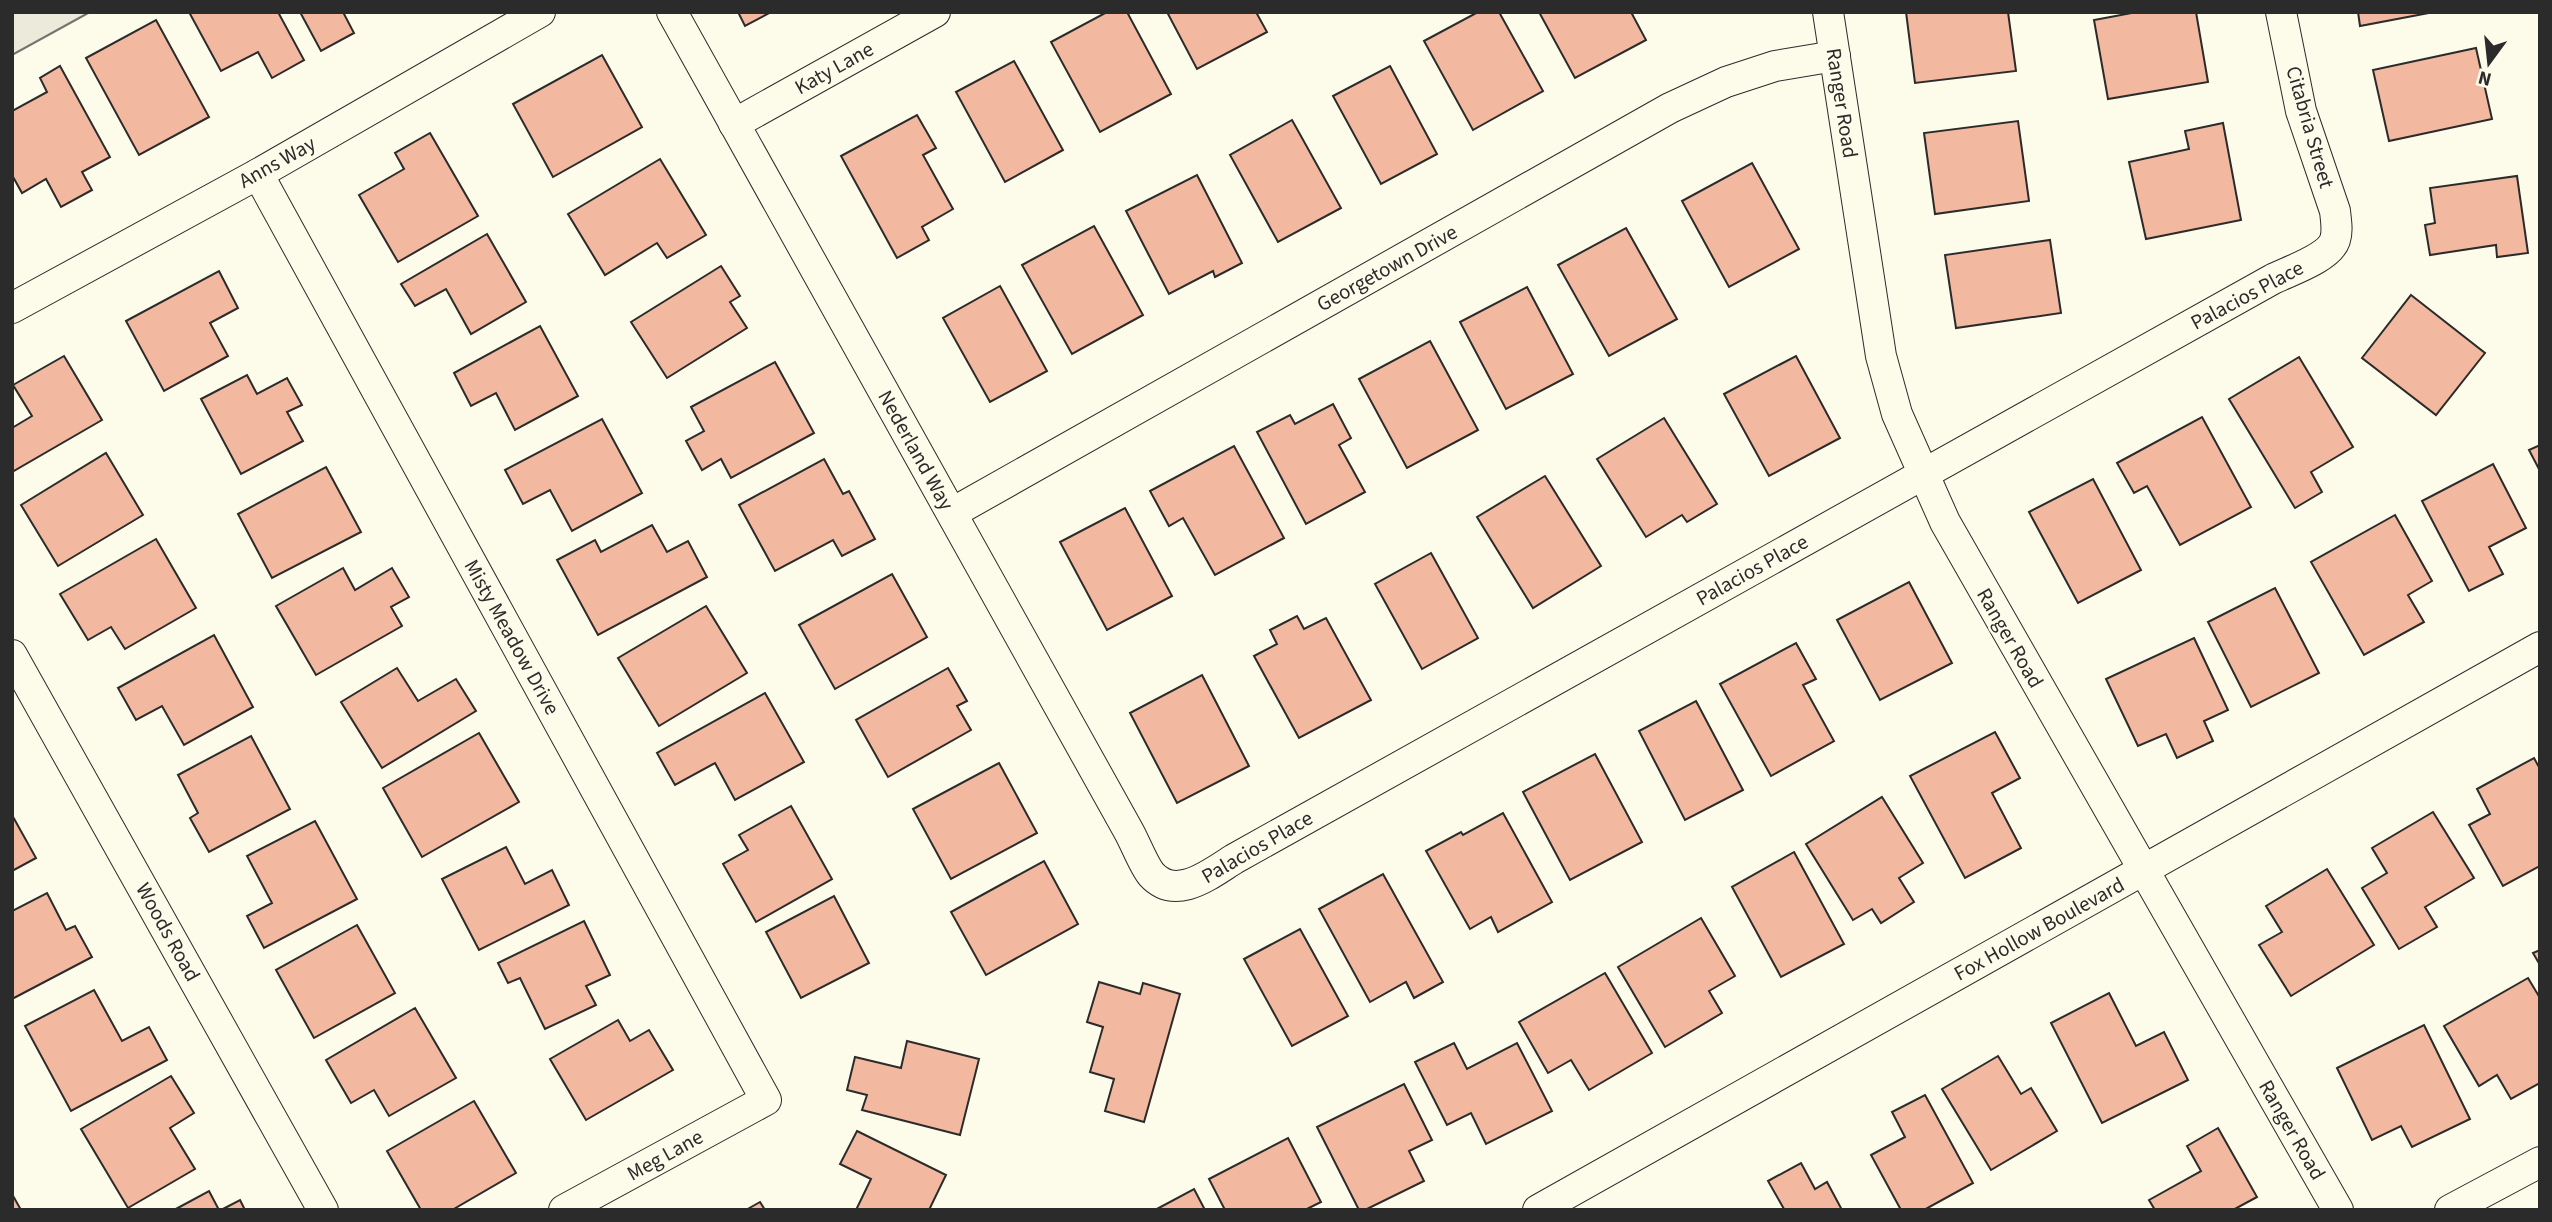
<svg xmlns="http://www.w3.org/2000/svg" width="2552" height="1222" font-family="'Source Sans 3',sans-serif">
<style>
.green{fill:#ecebdb;stroke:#74746e;stroke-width:2}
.building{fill:#f2b8a0;stroke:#2b2b2b;stroke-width:2}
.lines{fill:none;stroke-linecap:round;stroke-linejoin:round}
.street-casing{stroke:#2b2b2b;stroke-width:32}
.street{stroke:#fdfbea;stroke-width:30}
.labels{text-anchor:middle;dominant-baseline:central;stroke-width:5;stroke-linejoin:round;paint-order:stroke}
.street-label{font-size:21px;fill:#2b2b2b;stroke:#fdfbea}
</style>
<rect width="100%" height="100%" fill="#fdfbea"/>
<!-- green -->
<path class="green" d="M 12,12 L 90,12 L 12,55 Z"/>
<!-- building -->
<g class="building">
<path d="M 189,12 L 278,12 L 304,60 L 272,78 L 258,52 L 221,71 Z"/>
<path d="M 300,12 L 343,12 L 354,33 L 321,51 Z"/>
<path d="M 738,12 L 771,12 L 745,26 Z"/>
<path d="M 1107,12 L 1127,12 L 1171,94 L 1100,132 L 1051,42 Z"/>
<path d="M 1167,12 L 1256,12 L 1267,32 L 1197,69 Z"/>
<path d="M 1478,12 L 1499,12 L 1543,91 L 1473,130 L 1424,41 Z"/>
<path d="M 1539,12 L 1631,12 L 1646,40 L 1575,78 Z"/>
<path d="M 1906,12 L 2008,12 L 2016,71 L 1915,83 Z"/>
<path d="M 2137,12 L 2196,12 L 2208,82 L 2108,99 L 2094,20 Z"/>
<path d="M 2358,12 L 2434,12 L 2360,26 Z"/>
<path d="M 156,20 L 209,117 L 139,155 L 86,58 Z"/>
<path d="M 2476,48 L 2492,119 L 2389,141 L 2373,70 Z"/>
<path d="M 602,55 L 642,127 L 553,177 L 513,104 Z"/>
<path d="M 1014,61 L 1063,150 L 1005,182 L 956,92 Z"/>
<path d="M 60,66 L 110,157 L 82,172 L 92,190 L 61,207 L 46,179 L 22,193 L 12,175 L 12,111 L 47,92 L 40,78 Z"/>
<path d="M 1390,66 L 1437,154 L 1381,184 L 1333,96 Z"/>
<path d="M 917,115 L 936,148 L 923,155 L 953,209 L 922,227 L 929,240 L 897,258 L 841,156 Z"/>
<path d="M 1292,120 L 1341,208 L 1278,242 L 1230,155 Z"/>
<path d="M 2018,121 L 2029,201 L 1935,214 L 1924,133 Z"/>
<path d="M 2223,123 L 2241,220 L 2146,239 L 2129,162 L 2189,149 L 2185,131 Z"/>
<path d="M 430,133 L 478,216 L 398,262 L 359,195 L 404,169 L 395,153 Z"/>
<path d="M 660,159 L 706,235 L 667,258 L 657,243 L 605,275 L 568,214 Z"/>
<path d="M 1752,163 L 1799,249 L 1729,287 L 1682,201 Z"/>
<path d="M 1197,175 L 1242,263 L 1215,277 L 1213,271 L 1169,294 L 1126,211 Z"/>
<path d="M 2517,176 L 2528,253 L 2497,257 L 2496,245 L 2430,255 L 2425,225 L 2435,223 L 2430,188 Z"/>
<path d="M 1094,226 L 1143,315 L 1072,354 L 1022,265 Z"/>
<path d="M 1626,228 L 1677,319 L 1609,356 L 1558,265 Z"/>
<path d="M 487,234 L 526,302 L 471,334 L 446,289 L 415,306 L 401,284 Z"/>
<path d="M 2050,240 L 2061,313 L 1956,328 L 1945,255 Z"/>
<path d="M 721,266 L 740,296 L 730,302 L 747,328 L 667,378 L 631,322 Z"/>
<path d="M 219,271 L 238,308 L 210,323 L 228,356 L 164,391 L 126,321 Z"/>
<path d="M 1000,286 L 1047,371 L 990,402 L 943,318 Z"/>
<path d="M 1527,287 L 1573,374 L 1506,409 L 1460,322 Z"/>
<path d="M 2411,295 L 2485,353 L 2436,415 L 2362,358 Z"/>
<path d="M 540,326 L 578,396 L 515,430 L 496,393 L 471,406 L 454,373 Z"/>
<path d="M 1430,341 L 1478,430 L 1407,468 L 1359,379 Z"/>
<path d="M 64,356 L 102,420 L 12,472 L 12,428 L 32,416 L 13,385 Z"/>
<path d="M 1796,356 L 1840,438 L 1769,476 L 1724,394 Z"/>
<path d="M 2299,357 L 2353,447 L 2311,472 L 2322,492 L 2295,508 L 2229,399 Z"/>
<path d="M 775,362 L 814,433 L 731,478 L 721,459 L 702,470 L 686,441 L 704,431 L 691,407 Z"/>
<path d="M 247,375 L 257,394 L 287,378 L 302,405 L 287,412 L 303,441 L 241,474 L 201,399 Z"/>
<path d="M 1333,404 L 1351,438 L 1339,445 L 1365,492 L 1306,524 L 1257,432 L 1290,415 L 1295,424 Z"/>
<path d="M 2202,417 L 2251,507 L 2180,545 L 2147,486 L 2134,493 L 2117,463 Z"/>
<path d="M 1664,418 L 1717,504 L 1687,522 L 1682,515 L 1646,537 L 1597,459 Z"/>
<path d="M 602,419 L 642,493 L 572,531 L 550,490 L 523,504 L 505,470 Z"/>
<path d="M 2540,445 L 2540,471 L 2529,450 Z"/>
<path d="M 1234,446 L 1284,538 L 1215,575 L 1183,518 L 1169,526 L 1150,491 Z"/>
<path d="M 106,453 L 143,515 L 58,566 L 21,505 Z"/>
<path d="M 824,459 L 843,494 L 849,491 L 875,539 L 842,556 L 833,540 L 775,571 L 739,505 Z"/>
<path d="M 2493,464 L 2526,528 L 2489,547 L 2503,574 L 2469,591 L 2422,501 Z"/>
<path d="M 326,467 L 361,532 L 272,578 L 238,514 Z"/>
<path d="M 1545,476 L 1601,566 L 1533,608 L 1477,517 Z"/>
<path d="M 2093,479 L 2141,570 L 2078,603 L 2029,512 Z"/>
<path d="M 1125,508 L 1172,596 L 1107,630 L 1060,542 Z"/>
<path d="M 2395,515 L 2432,581 L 2408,595 L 2424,622 L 2364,655 L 2311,562 Z"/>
<path d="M 652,525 L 667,552 L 688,541 L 707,577 L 598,635 L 557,560 L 595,540 L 601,552 Z"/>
<path d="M 156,539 L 196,608 L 125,649 L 111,627 L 88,640 L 60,594 Z"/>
<path d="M 1431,553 L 1478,638 L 1422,669 L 1375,584 Z"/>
<path d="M 343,568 L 355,590 L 392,568 L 409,597 L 391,607 L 402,626 L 316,675 L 276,606 Z"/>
<path d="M 892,574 L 927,637 L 835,689 L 799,625 Z"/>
<path d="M 1909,582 L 1952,663 L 1880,700 L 1837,620 Z"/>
<path d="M 2275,588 L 2319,673 L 2251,707 L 2208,622 Z"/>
<path d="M 706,606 L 747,673 L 659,726 L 618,658 Z"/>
<path d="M 1297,616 L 1304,629 L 1326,618 L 1371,700 L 1299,738 L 1254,656 L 1277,644 L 1270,630 Z"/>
<path d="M 214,635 L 253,707 L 184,745 L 162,706 L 136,720 L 118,688 Z"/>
<path d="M 2194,638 L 2228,710 L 2204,721 L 2213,741 L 2177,758 L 2166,734 L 2138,746 L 2106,679 Z"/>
<path d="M 1796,643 L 1816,679 L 1803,685 L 1834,741 L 1771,776 L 1720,684 Z"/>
<path d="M 397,668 L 418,701 L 456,679 L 476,711 L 382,768 L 341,702 Z"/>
<path d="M 948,668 L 967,701 L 957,706 L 971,730 L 888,777 L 856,720 Z"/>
<path d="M 1202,675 L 1249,766 L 1177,803 L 1130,713 Z"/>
<path d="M 765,693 L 804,762 L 735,800 L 715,763 L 675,785 L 657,753 Z"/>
<path d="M 1696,701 L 1743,790 L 1685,820 L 1639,731 Z"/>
<path d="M 1995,732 L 2020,778 L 1992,793 L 2021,848 L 1965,878 L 1910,776 Z"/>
<path d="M 479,733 L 519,802 L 422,857 L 383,788 Z"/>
<path d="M 251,736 L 290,809 L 209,852 L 190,818 L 198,813 L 178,775 Z"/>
<path d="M 1595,754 L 1642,842 L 1570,880 L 1523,792 Z"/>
<path d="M 2534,758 L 2540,769 L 2540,866 L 2503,886 L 2469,825 L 2490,814 L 2477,789 Z"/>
<path d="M 999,763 L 1037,833 L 951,879 L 913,809 Z"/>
<path d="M 1882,797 L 1923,863 L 1899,878 L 1914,902 L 1881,923 L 1872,909 L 1853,920 L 1806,844 Z"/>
<path d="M 791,806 L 832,879 L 756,922 L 723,864 L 748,850 L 739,835 Z"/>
<path d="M 2433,812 L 2474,878 L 2425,907 L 2437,927 L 2399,949 L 2362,888 L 2387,873 L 2372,848 Z"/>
<path d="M 1503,813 L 1552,902 L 1498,932 L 1491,917 L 1470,929 L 1426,851 L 1461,832 L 1463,835 Z"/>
<path d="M 12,815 L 36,858 L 12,871 Z"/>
<path d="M 315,821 L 357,899 L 264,948 L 247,916 L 272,903 L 247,856 Z"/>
<path d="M 506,847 L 525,884 L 552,870 L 569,905 L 479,950 L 442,879 Z"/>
<path d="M 1794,852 L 1844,944 L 1781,977 L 1732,887 Z"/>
<path d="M 1044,861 L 1078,924 L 986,975 L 951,912 Z"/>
<path d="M 2327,869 L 2374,945 L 2291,996 L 2259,945 L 2282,932 L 2266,906 Z"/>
<path d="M 1383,874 L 1443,982 L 1414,998 L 1406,982 L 1370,1002 L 1319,909 Z"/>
<path d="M 47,893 L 66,930 L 75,926 L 92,957 L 12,999 L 12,911 Z"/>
<path d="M 834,896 L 869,963 L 801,998 L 766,932 Z"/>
<path d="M 1701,918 L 1735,976 L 1709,991 L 1722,1013 L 1665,1047 L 1618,967 Z"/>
<path d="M 584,921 L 610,975 L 586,986 L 596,1005 L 545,1029 L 520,978 L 508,983 L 498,963 Z"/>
<path d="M 357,925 L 395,993 L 314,1038 L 276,970 Z"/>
<path d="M 1300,929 L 1348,1016 L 1292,1046 L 1244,959 Z"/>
<path d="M 2540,950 L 2540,965 L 2533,953 Z"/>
<path d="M 1605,973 L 1652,1053 L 1589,1090 L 1571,1060 L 1548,1073 L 1519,1022 Z"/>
<path d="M 2528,978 L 2540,998 L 2540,1083 L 2511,1099 L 2497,1075 L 2479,1086 L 2444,1026 Z"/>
<path d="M 1099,982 L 1140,994 L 1143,983 L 1180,994 L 1144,1122 L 1105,1111 L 1114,1079 L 1090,1072 L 1103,1027 L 1087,1022 Z"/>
<path d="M 94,990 L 122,1041 L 149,1027 L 167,1060 L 71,1111 L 25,1026 Z"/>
<path d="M 2109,993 L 2136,1046 L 2164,1032 L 2188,1080 L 2102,1123 L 2051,1023 Z"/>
<path d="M 415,1008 L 456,1078 L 389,1116 L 374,1090 L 351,1103 L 326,1060 Z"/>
<path d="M 618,1020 L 630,1041 L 649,1030 L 673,1070 L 586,1120 L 550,1059 Z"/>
<path d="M 2424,1025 L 2470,1119 L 2412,1147 L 2401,1126 L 2372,1140 L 2337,1068 Z"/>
<path d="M 907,1041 L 979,1059 L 960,1135 L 862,1110 L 867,1095 L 847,1090 L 855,1057 L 901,1068 Z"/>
<path d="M 1454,1043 L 1467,1069 L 1517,1043 L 1552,1111 L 1486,1144 L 1471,1113 L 1447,1125 L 1415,1062 Z"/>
<path d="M 1998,1056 L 2021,1094 L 2031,1088 L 2057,1131 L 1991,1170 L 1942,1089 Z"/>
<path d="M 171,1076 L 194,1113 L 170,1128 L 195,1169 L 128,1208 L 81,1129 Z"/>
<path d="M 1404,1084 L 1432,1140 L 1409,1151 L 1424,1181 L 1365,1210 L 1359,1210 L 1317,1127 Z"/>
<path d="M 1925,1095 L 1973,1183 L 1924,1210 L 1901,1210 L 1871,1155 L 1905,1137 L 1892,1112 Z"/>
<path d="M 474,1101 L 516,1173 L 452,1210 L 421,1210 L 387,1151 Z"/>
<path d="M 2218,1128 L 2257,1197 L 2233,1210 L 2155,1210 L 2149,1200 L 2201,1171 L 2187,1146 Z"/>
<path d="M 857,1131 L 946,1175 L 929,1210 L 856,1210 L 871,1179 L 840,1164 Z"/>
<path d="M 1288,1138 L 1321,1202 L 1305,1210 L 1225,1210 L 1209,1179 Z"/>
<path d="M 1801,1163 L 1815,1189 L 1827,1182 L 1842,1210 L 1781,1210 L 1784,1209 L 1768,1181 Z"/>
<path d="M 1194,1189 L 1205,1210 L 1155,1210 Z"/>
<path d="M 209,1191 L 219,1210 L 174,1210 Z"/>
<path d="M 12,1194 L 21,1210 L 12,1210 Z"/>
<path d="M 240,1200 L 245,1210 L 221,1210 Z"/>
<path d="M 760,1202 L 765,1210 L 746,1210 Z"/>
</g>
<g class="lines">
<defs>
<g id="street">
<path d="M 672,12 L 1128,830 C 1135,842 1143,864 1151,874 C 1176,902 1210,874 1234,859 L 2273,279 C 2289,271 2329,258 2335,240 C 2338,231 2336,221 2335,211 L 2301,111 L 2281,12"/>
<path d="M 1828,12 L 1881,356 L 1897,414 L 1945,522 L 2338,1210"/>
<path d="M 734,124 L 935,12"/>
<path d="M 258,174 L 766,1100 L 564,1210"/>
<path d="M 12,308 L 258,174 L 540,12"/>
<path d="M 952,513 L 1670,108 L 1726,82 L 1775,66 L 1835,56"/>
<path d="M 12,655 L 323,1210"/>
<path d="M 1538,1210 L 2540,647"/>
<path d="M 2450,1210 L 2540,1162"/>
</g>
</defs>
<!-- street casing -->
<use href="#street" class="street-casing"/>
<!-- street -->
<use href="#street" class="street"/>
</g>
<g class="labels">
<!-- street labels -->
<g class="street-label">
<text transform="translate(834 68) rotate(-29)">Katy Lane</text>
<text transform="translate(1842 103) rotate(81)">Ranger Road</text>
<text transform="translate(2310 127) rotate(74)">Citabria Street</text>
<text transform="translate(277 162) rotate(-29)">Anns Way</text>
<text transform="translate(1387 268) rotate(-29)">Georgetown Drive</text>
<text transform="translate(2247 295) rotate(-28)">Palacios Place</text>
<text transform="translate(916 450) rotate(61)">Nederland Way</text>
<text transform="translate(1752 570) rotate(-29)">Palacios Place</text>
<text transform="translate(512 637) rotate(61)">Misty Meadow Drive</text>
<text transform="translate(2010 638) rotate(60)">Ranger Road</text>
<text transform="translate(1257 847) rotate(-30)">Palacios Place</text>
<text transform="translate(2039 929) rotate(-29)">Fox Hollow Boulevard</text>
<text transform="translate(168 932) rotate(61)">Woods Road</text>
<text transform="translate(2292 1130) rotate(60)">Ranger Road</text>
<text transform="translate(665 1155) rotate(-29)">Meg Lane</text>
</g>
</g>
<!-- border -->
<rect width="2552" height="1222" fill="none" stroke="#2b2b2b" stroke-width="28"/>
<!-- north arrow -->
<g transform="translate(2489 63) rotate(195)" stroke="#fdfbea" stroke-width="5" paint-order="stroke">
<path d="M0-5L12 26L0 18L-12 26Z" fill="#2b2b2b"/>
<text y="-10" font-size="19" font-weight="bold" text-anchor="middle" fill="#2b2b2b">N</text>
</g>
</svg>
